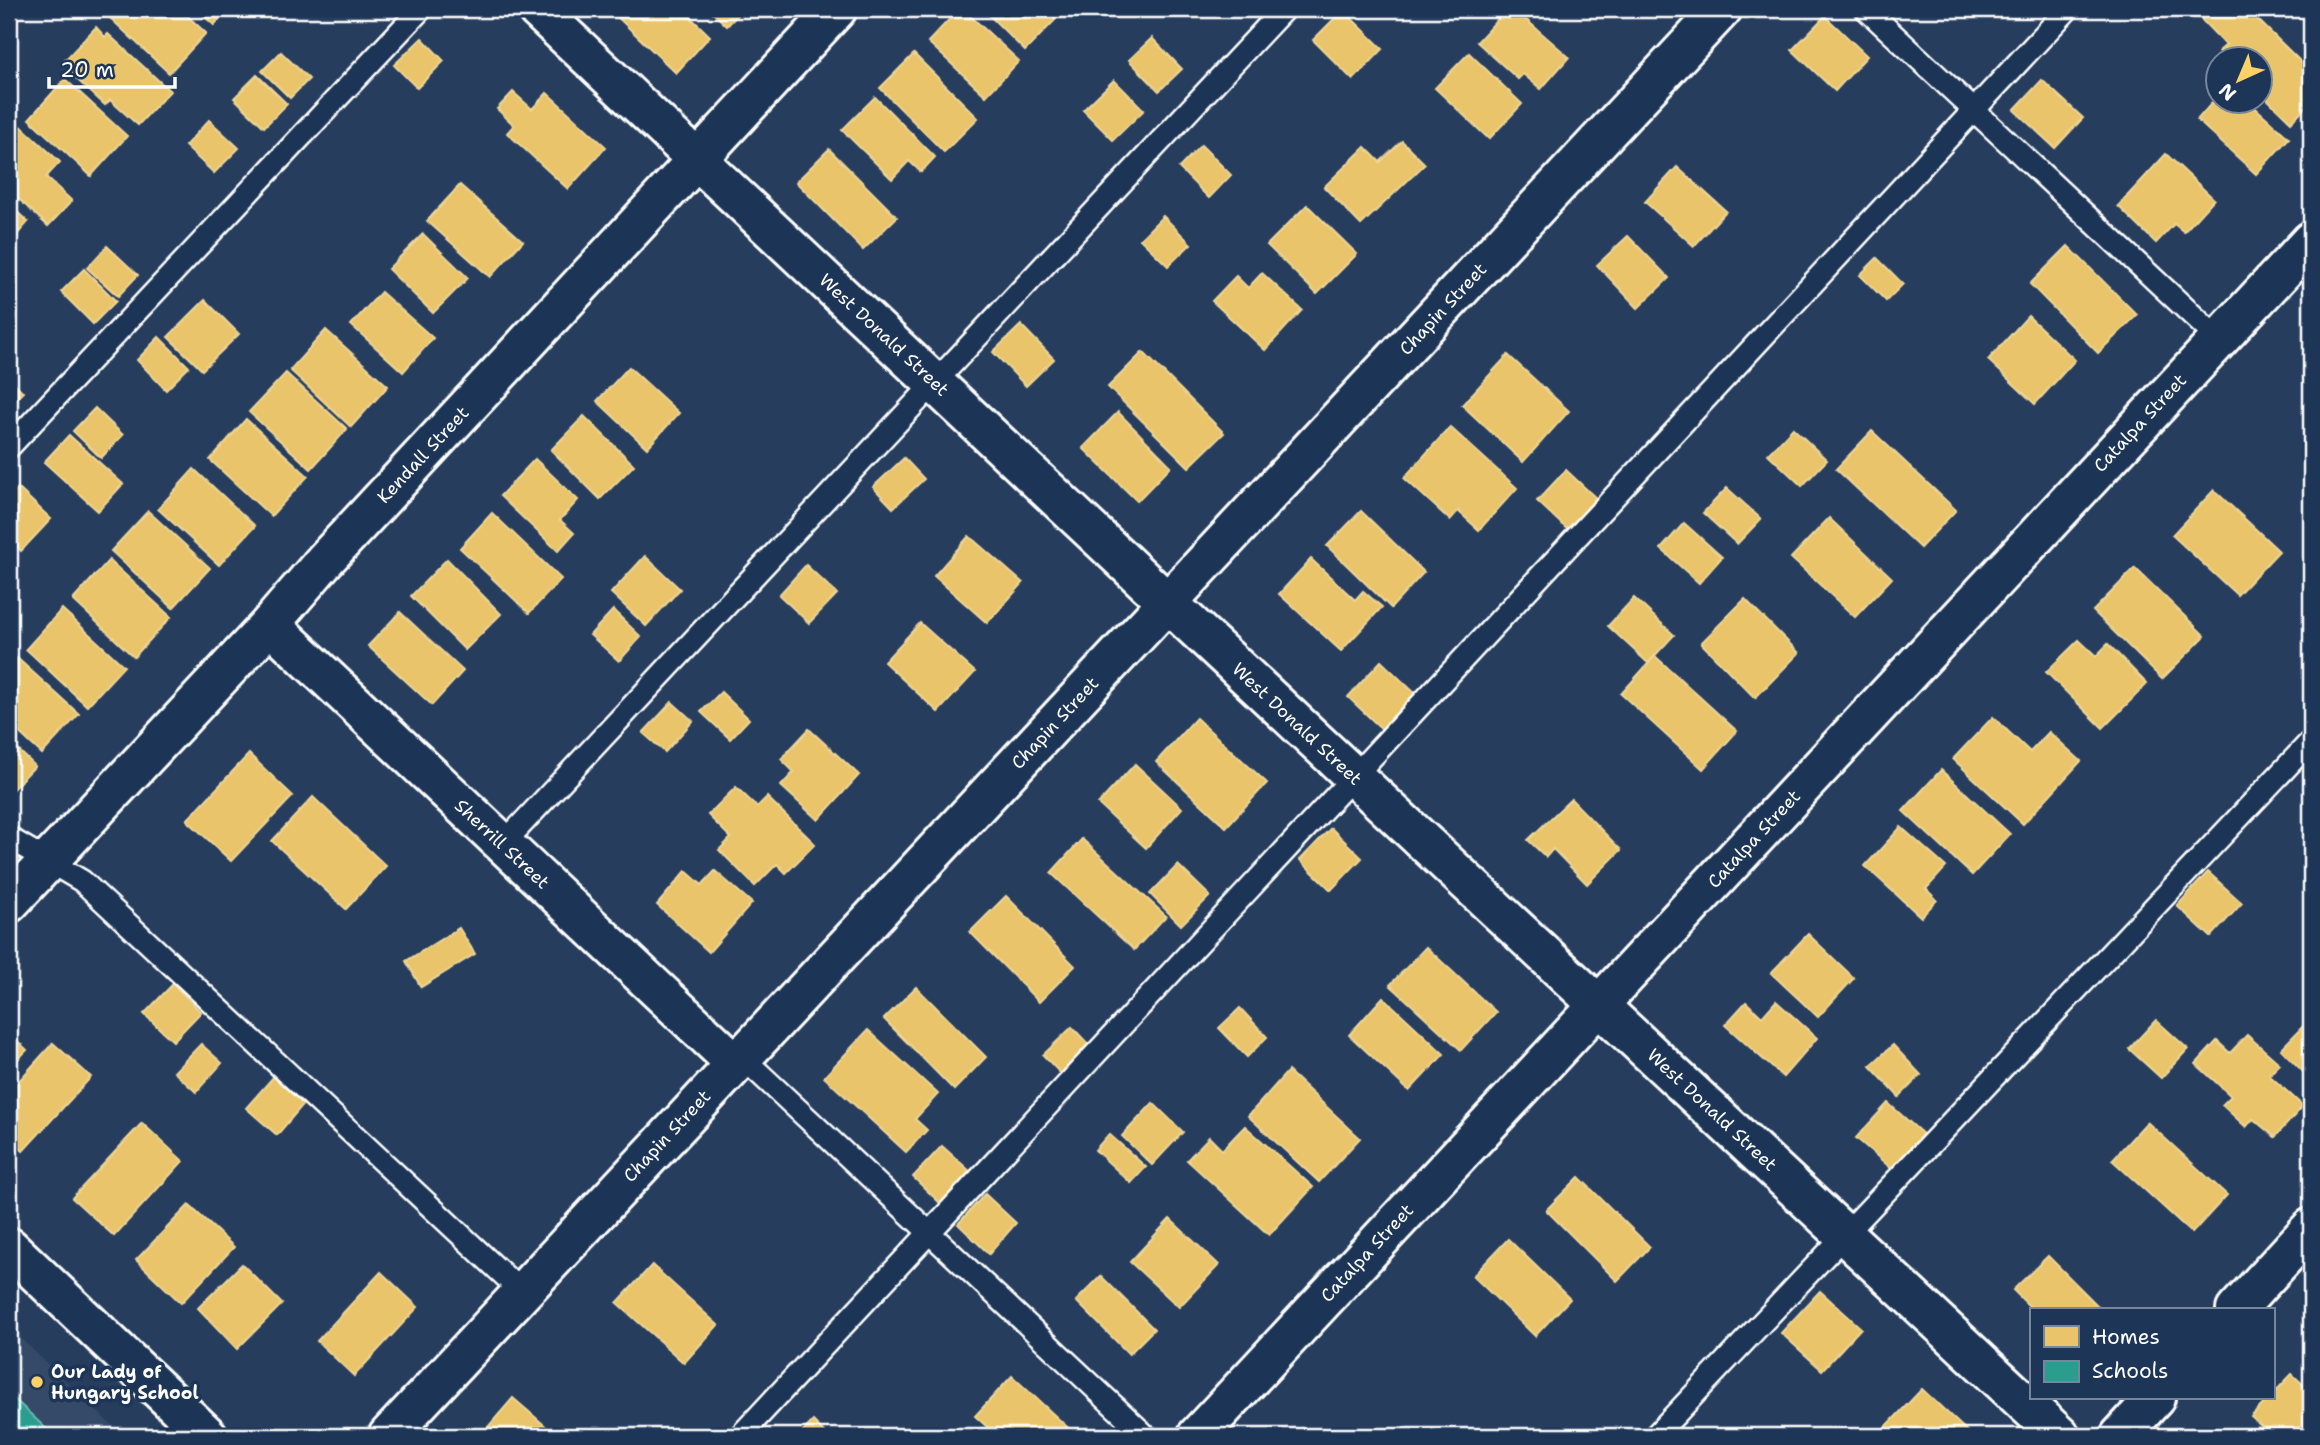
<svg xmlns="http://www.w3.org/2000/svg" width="2320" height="1445" font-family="'Shantell Sans',sans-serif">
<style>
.built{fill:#344a68}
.homes{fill:#e9c46a;stroke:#f0d697;stroke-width:2}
.schools{fill:#2a9d8f;stroke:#6abab1;stroke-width:2}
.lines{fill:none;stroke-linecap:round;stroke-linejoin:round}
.service-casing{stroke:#fff;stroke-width:26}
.minor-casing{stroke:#fff;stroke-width:44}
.tertiary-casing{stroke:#fff;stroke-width:44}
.service{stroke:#1d3557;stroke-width:21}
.minor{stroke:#1d3557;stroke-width:38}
.tertiary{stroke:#1d3557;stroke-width:38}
.poi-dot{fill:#ffd166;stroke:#1d3557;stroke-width:2.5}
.labels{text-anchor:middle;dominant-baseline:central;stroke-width:7;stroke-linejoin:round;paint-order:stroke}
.street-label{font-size:18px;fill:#fff;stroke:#1d3557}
.poi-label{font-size:18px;font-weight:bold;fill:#fff;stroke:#1d3557;text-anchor:start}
</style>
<rect width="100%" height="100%" fill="#263d5e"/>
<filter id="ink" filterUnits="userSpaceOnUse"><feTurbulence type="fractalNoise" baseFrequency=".0143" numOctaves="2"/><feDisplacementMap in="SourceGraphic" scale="14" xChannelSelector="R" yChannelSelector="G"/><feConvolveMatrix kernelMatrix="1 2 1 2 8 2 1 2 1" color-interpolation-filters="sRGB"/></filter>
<g filter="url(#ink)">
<!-- built -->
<path class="built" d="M 9,1327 L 123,1436 L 9,1436 Z"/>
<!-- homes -->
<g class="homes">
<path d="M 115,9 L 180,9 L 206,33 L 169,73 L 108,16 Z"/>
<path d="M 196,9 L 229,9 L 214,25 Z"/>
<path d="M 609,9 L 682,9 L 710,36 L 676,73 Z"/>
<path d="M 709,9 L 743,9 L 727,26 Z"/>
<path d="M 959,9 L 963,9 L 1019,61 L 986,96 L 928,42 Z"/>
<path d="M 983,9 L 1050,9 L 1058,17 L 1025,51 Z"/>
<path d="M 1507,9 L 1514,9 L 1569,57 L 1541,89 L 1523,74 L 1518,79 L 1477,42 Z"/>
<path d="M 2191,9 L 2247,9 L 2311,72 L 2311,101 L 2291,122 L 2260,92 L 2260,60 L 2227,60 L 2219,51 L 2226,45 Z"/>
<path d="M 1343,10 L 1383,49 L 1353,80 L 1313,40 Z"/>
<path d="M 1825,16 L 1867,56 L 1835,91 L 1792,50 Z"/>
<path d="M 96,27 L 105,37 L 108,34 L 170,91 L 138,125 L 110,100 L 105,105 L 71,74 L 75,70 L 65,60 Z"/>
<path d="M 422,38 L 444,61 L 417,88 L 394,65 Z"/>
<path d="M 1152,38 L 1182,69 L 1159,91 L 1129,60 Z"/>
<path d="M 281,52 L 309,79 L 290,98 L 262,71 Z"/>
<path d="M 1469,53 L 1522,104 L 1489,139 L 1435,88 Z"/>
<path d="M 914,54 L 978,118 L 944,152 L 880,88 Z"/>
<path d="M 257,75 L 287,104 L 264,127 L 234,98 Z"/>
<path d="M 65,79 L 127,136 L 91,176 L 29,119 Z"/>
<path d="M 1114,80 L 1144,110 L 1113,140 L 1083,110 Z"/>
<path d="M 2042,80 L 2083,118 L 2055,148 L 2014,110 Z"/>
<path d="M 513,92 L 532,109 L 547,93 L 606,147 L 568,189 L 507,133 L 514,125 L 497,109 Z"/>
<path d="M 2218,96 L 2218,102 L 2249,102 L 2289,138 L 2256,174 L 2197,120 Z"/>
<path d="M 875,97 L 935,157 L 921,172 L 909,161 L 892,179 L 842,130 Z"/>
<path d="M 209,120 L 239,148 L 214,173 L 185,146 Z"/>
<path d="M 21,126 L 60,162 L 46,177 L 72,201 L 48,226 L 9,190 L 9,140 Z"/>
<path d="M 1402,141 L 1425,164 L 1361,225 L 1324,187 L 1365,147 L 1380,162 Z"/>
<path d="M 1201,145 L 1231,175 L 1209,198 L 1179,168 Z"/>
<path d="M 829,149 L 897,217 L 863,250 L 796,182 Z"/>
<path d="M 2166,154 L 2214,199 L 2184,232 L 2174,224 L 2156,243 L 2118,206 Z"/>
<path d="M 1677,167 L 1726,211 L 1694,246 L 1645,202 Z"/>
<path d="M 460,185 L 523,241 L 490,277 L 427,221 Z"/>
<path d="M 9,204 L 28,222 L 9,244 Z"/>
<path d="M 1307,205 L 1357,254 L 1317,294 L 1267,245 Z"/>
<path d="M 1163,216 L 1191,244 L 1168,266 L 1140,239 Z"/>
<path d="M 423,234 L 468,278 L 433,313 L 388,269 Z"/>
<path d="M 1628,236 L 1669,278 L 1638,308 L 1597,265 Z"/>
<path d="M 107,246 L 138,275 L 118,296 L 87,268 Z"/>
<path d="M 2068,246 L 2137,315 L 2098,353 L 2030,284 Z"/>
<path d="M 1877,258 L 1903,284 L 1886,301 L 1860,275 Z"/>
<path d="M 84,269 L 116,301 L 93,324 L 61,292 Z"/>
<path d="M 1262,273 L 1302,310 L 1265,350 L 1212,301 L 1236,276 L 1248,288 Z"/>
<path d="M 381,292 L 433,338 L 403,372 L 351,325 Z"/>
<path d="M 205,300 L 239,334 L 202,370 L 168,337 Z"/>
<path d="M 2028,316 L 2075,360 L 2035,404 L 1988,360 Z"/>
<path d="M 1021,325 L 1054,359 L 1026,386 L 993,352 Z"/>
<path d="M 326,330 L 388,386 L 351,427 L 290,370 Z"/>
<path d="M 159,337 L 189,367 L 166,390 L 137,360 Z"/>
<path d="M 1143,352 L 1224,433 L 1189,467 L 1108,387 Z"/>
<path d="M 1508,355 L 1569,411 L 1523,462 L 1462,405 Z"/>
<path d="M 629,367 L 679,413 L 647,448 L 597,401 Z"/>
<path d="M 286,373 L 347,429 L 311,469 L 249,412 Z"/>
<path d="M 9,377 L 23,392 L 9,406 Z"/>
<path d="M 95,408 L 123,435 L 101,458 L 73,431 Z"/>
<path d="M 1118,412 L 1171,466 L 1137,501 L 1083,448 Z"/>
<path d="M 584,416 L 634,465 L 600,499 L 551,450 Z"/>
<path d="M 246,419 L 308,476 L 271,516 L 210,460 Z"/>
<path d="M 1450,427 L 1517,488 L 1479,530 L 1458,511 L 1450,520 L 1404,478 Z"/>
<path d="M 1793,428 L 1827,460 L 1802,486 L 1768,454 Z"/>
<path d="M 1872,431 L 1956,510 L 1920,548 L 1836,469 Z"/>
<path d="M 69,435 L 123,484 L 98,511 L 44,462 Z"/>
<path d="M 904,458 L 924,479 L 893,508 L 873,487 Z"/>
<path d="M 535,459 L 578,500 L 560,520 L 574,533 L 558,551 L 500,496 Z"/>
<path d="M 194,469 L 255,526 L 219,565 L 158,509 Z"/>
<path d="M 1566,470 L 1598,500 L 1569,531 L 1537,501 Z"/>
<path d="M 18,488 L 51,519 L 21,551 L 9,539 L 9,498 Z"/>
<path d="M 1727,488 L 1761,519 L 1737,544 L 1703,513 Z"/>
<path d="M 2214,490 L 2279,551 L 2237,595 L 2172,535 Z"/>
<path d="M 148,511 L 210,568 L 173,608 L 111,551 Z"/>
<path d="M 1361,511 L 1424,572 L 1391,608 L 1327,546 Z"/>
<path d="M 492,513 L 561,579 L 529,613 L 460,548 Z"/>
<path d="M 1829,518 L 1892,578 L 1855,617 L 1791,558 Z"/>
<path d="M 1684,523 L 1722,557 L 1699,583 L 1661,549 Z"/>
<path d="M 969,536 L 1023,583 L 987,623 L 934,576 Z"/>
<path d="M 645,556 L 680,589 L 646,626 L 611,593 Z"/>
<path d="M 447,559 L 501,614 L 465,650 L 411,596 Z"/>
<path d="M 1311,559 L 1355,600 L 1363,591 L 1382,607 L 1341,651 L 1279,594 Z"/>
<path d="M 109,560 L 171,617 L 134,657 L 73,600 Z"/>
<path d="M 806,565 L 837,594 L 809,623 L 779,595 Z"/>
<path d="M 2135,568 L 2205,636 L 2162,679 L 2093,611 Z"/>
<path d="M 1634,598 L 1674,635 L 1648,663 L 1608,626 Z"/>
<path d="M 1745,599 L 1799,653 L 1755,698 L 1701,643 Z"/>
<path d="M 62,609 L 124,666 L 87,706 L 26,649 Z"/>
<path d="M 613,610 L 641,637 L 619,661 L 590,635 Z"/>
<path d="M 400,612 L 463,671 L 432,705 L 368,646 Z"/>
<path d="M 920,623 L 975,672 L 938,712 L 884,662 Z"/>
<path d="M 2079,640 L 2096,656 L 2108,644 L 2147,684 L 2103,728 L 2046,672 Z"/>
<path d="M 1655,656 L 1737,731 L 1703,769 L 1621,694 Z"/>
<path d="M 17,658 L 79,714 L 42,754 L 9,723 L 9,666 Z"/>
<path d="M 1381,661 L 1419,697 L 1385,732 L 1348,697 Z"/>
<path d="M 721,692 L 749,719 L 730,739 L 701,712 Z"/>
<path d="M 672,702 L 693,721 L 665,752 L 643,733 Z"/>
<path d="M 1993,717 L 2030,752 L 2049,732 L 2081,761 L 2023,824 L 1953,759 Z"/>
<path d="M 1196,718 L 1267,783 L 1226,827 L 1156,762 Z"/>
<path d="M 809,729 L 859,775 L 818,820 L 781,786 L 794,772 L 781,759 Z"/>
<path d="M 9,741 L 35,766 L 9,793 Z"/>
<path d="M 249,754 L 293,796 L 231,861 L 187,820 Z"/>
<path d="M 1135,764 L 1182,808 L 1146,848 L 1098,804 Z"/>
<path d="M 1941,770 L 2010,834 L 1972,875 L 1903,811 Z"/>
<path d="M 736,787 L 757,807 L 767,797 L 815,844 L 786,873 L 777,864 L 755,886 L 719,850 L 731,838 L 708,815 Z"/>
<path d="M 313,797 L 386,866 L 346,909 L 272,841 Z"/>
<path d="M 1571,799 L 1621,850 L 1587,884 L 1553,849 L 1546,857 L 1528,840 Z"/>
<path d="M 1901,827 L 1946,867 L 1926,889 L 1937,900 L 1921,917 L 1865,866 Z"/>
<path d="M 1331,828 L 1362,858 L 1331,890 L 1300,860 Z"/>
<path d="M 1082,839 L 1166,916 L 1134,950 L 1051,873 Z"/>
<path d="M 1178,865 L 1210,896 L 1181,925 L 1150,894 Z"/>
<path d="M 686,871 L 702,885 L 715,871 L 752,903 L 709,952 L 657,905 Z"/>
<path d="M 2208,872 L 2242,903 L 2211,937 L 2177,906 Z"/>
<path d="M 1006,896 L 1075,966 L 1039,1002 L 970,932 Z"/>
<path d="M 459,928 L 475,954 L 421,987 L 406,961 Z"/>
<path d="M 1808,934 L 1854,978 L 1818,1017 L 1771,973 Z"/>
<path d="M 1426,947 L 1496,1012 L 1461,1050 L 1390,985 Z"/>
<path d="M 173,984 L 201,1012 L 173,1041 L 144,1014 Z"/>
<path d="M 916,987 L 986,1057 L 954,1090 L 884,1019 Z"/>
<path d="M 1383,997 L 1444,1054 L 1409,1091 L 1349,1035 Z"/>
<path d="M 1776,1001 L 1817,1038 L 1783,1077 L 1725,1025 L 1746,1002 L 1762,1017 Z"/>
<path d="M 1240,1008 L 1267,1037 L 1247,1057 L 1219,1028 Z"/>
<path d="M 2311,1018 L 2311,1080 L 2281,1049 Z"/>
<path d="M 2156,1020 L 2188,1049 L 2161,1078 L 2129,1049 Z"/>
<path d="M 1072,1027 L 1092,1048 L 1063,1076 L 1043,1055 Z"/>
<path d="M 868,1030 L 938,1094 L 915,1119 L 927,1130 L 906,1152 L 824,1077 Z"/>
<path d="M 9,1033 L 27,1050 L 9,1068 Z"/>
<path d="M 2247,1035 L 2280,1064 L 2269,1075 L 2303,1106 L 2275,1137 L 2253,1119 L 2246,1127 L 2222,1105 L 2231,1096 L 2196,1064 L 2217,1041 L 2230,1053 Z"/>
<path d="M 53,1043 L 91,1077 L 23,1151 L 9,1138 L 9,1092 Z"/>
<path d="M 201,1044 L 222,1063 L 196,1092 L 174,1072 Z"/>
<path d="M 1893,1045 L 1921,1075 L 1899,1097 L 1870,1066 Z"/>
<path d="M 1288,1071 L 1360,1138 L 1319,1182 L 1248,1116 Z"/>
<path d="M 275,1075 L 305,1102 L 277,1135 L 246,1108 Z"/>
<path d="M 1153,1103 L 1183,1132 L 1152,1165 L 1122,1136 Z"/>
<path d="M 1888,1103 L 1924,1135 L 1892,1169 L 1856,1138 Z"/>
<path d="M 2147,1122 L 2227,1195 L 2192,1233 L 2112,1160 Z"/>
<path d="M 142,1123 L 183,1161 L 114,1236 L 72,1198 Z"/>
<path d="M 1245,1126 L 1313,1187 L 1269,1235 L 1187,1160 L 1209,1137 L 1222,1150 Z"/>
<path d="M 1109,1134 L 1146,1167 L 1131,1183 L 1095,1150 Z"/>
<path d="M 942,1146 L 972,1173 L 942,1205 L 913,1177 Z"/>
<path d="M 1579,1177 L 1650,1247 L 1617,1281 L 1546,1210 Z"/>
<path d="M 985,1194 L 1016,1223 L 989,1254 L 958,1224 Z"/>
<path d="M 189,1205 L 234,1247 L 181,1303 L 136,1260 Z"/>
<path d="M 1170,1219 L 1219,1265 L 1179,1307 L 1130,1262 Z"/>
<path d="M 1508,1239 L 1570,1299 L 1535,1336 L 1473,1276 Z"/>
<path d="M 2048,1256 L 2102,1310 L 2033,1310 L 2013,1290 Z"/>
<path d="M 242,1264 L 282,1304 L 237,1349 L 198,1308 Z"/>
<path d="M 652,1265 L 718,1325 L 684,1363 L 617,1303 Z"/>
<path d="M 381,1272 L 418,1307 L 354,1376 L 317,1341 Z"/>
<path d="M 1101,1276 L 1154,1329 L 1129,1354 L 1076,1301 Z"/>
<path d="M 1820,1291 L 1861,1328 L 1822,1370 L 1781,1333 Z"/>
<path d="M 2292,1374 L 2311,1392 L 2311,1436 L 2272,1436 L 2251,1417 L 2269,1398 L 2273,1398 L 2273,1394 Z"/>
<path d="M 1012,1376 L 1077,1436 L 997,1436 L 975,1416 Z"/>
<path d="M 1922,1389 L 1972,1436 L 1891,1436 L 1884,1429 Z"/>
<path d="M 513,1398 L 557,1436 L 484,1436 L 482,1434 Z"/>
<path d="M 813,1421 L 828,1436 L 799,1436 Z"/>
</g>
<!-- schools -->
<path class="schools" d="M 9,1394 L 54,1436 L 9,1436 Z"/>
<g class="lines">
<defs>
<g id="service">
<path d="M 1866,9 L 2218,339"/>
<path d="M 9,447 L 421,9"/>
<path d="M 9,838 L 82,881 L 522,1292"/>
<path d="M 503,844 L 1284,9"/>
<path d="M 742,1057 L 1146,1436"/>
<path d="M 740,1436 L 2068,9"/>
<path d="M 1655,1436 L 2311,741"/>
</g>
<g id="minor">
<path d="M 537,9 L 1167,602 L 2060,1436"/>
<path d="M 270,624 L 735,1063"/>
<path d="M 9,903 L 270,624 L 325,560 L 837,9"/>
<path d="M 388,1436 L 1722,9"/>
<path d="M 1197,1436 L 2311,241"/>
</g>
<g id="tertiary">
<path d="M 9,1247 L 208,1436"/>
<path d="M 2236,1310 L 2311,1228"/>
<path d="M 2120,1436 L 2155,1398"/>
</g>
</defs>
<!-- service casing -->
<use href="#service" class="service-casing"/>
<!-- minor casing -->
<use href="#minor" class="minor-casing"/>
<!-- tertiary casing -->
<use href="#tertiary" class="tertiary-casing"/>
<!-- service -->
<use href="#service" class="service"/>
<!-- minor -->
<use href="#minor" class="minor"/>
<!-- tertiary -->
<use href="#tertiary" class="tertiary"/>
</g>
</g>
<!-- markers -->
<circle class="poi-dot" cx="37" cy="1382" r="7"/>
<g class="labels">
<!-- street labels -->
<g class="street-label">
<text transform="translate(1443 309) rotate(-47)">Chapin Street</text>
<text transform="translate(884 335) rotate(43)">West Donald Street</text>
<text transform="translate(2140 423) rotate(-47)">Catalpa Street</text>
<text transform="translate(423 455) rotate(-47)">Kendall Street</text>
<text transform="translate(1055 723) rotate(-47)">Chapin Street</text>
<text transform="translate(1297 724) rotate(43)">West Donald Street</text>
<text transform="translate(1754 839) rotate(-47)">Catalpa Street</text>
<text transform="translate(502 844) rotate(43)">Sherrill Street</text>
<text transform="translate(1712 1110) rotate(43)">West Donald Street</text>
<text transform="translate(667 1136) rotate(-47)">Chapin Street</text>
<text transform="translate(1367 1253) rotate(-47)">Catalpa Street</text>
</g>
<!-- poi labels -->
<g class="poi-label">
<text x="51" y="1372">Our Lady of<tspan x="51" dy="21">Hungary School</tspan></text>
</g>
</g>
<!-- margin -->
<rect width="2320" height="1445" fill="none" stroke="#1d3557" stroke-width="35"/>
<rect x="18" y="18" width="2285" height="1410" fill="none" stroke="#fff" stroke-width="2.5" filter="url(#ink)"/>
<!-- legend -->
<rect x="2030" y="1308" width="245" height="91" fill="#1d3557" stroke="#77869a" stroke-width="2"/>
<rect x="2044" y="1326" width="35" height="21" fill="#e9c46a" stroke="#77869a" stroke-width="2"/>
<text x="2092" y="1344" font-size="21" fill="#ffffff">Homes</text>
<rect x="2044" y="1361" width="35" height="21" fill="#2a9d8f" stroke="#77869a" stroke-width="2"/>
<text x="2092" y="1378" font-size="21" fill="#ffffff">Schools</text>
<!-- north arrow -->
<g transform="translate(2239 80) rotate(224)"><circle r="33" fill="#1d3557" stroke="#77869a" stroke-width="2"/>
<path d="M0-5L12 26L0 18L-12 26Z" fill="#ffd166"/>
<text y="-10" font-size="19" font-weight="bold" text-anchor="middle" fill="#ffffff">N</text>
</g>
<!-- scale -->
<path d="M49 77v10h126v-10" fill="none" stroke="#ffffff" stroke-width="3.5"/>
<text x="60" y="77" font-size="21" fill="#ffffff" stroke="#1d3557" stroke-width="5" paint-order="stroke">20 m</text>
</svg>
